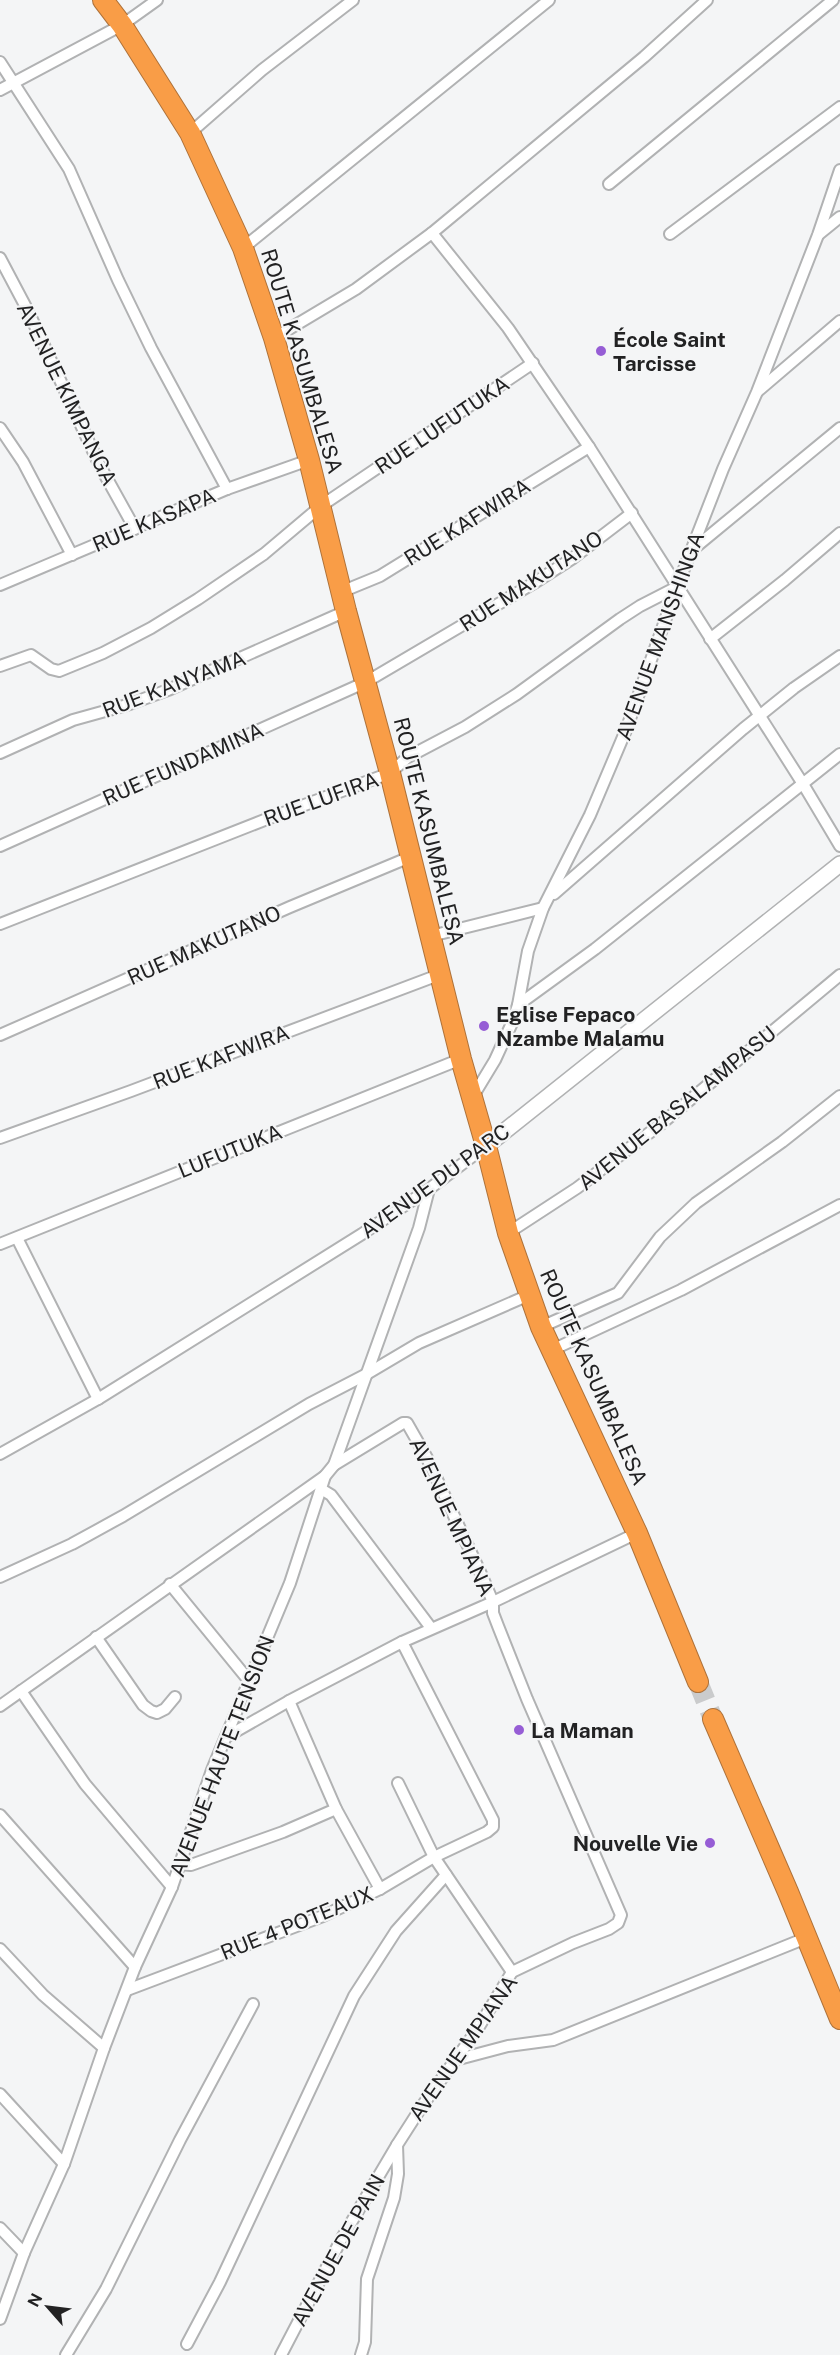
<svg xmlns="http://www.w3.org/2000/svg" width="840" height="2355" font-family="'Public Sans',sans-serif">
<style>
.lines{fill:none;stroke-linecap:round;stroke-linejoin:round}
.highway-tunnel{stroke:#cacbcc;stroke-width:20;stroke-dasharray:20 10;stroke-linecap:butt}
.street-casing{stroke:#b1b2b3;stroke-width:14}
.secondary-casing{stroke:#b1b2b3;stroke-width:18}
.highway-casing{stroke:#ae723a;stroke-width:22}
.street{stroke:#fff;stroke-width:10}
.secondary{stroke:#fff;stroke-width:15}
.highway{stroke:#f99d47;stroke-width:20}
.poi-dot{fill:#965dd5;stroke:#f4f5f6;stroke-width:2}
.labels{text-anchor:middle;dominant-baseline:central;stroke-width:4.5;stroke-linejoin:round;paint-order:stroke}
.poi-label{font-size:21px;font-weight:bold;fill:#222223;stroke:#f4f5f6;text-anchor:start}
.street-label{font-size:21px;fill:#222223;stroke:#f4f5f6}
</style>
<rect width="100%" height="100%" fill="#f4f5f6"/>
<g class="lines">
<!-- highway-tunnel -->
<path class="highway-tunnel" d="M 698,1682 L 713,1719"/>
<defs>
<g id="street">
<path d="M 0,62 L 69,169 L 118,280 L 151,348 L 227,489"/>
<path d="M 0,90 L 122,25 L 157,0"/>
<path d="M 190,133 L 262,70 L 353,0"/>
<path d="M 609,184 L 833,0"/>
<path d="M 432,233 L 508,328 L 589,447 L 803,784 L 840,846"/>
<path d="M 670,234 L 840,107"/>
<path d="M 819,234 L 840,217"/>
<path d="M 243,248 L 549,0"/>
<path d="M 0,258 L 28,311 L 100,466 L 135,529"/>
<path d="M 274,338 L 356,289 L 432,233 L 644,57 L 707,0"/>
<path d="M 758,391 L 840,321"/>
<path d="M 0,428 L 23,462 L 72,555"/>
<path d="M 692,550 L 840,428"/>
<path d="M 0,585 L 227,489 L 309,460"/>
<path d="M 341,592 L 380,576 L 589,447"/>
<path d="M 710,639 L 785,580 L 840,533"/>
<path d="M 0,666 L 31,655 L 51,669 L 59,671 L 103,653 L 151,628 L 198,599 L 264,554 L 321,506 L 533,363"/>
<path d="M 0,753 L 73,720 L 127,705 L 168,690 L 346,611"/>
<path d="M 0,846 L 366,682 L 534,583 L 573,558 L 632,513"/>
<path d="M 554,894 L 743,729 L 794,688 L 840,656"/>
<path d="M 0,924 L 267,819 L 390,773 L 408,757 L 465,727 L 517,694 L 620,619 L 640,606 L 677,587"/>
<path d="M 431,936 L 543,908"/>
<path d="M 518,1005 L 595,949 L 840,754"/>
<path d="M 0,1035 L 290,907 L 410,857"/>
<path d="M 472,1098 L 495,1060 L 512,1023 L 518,1005 L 528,951 L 543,908 L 590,815 L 626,730 L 677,587 L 723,469 L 757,392 L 818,235 L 840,170"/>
<path d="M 0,1138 L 131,1091 L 441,974"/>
<path d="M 508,1233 L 577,1188 L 661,1124 L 840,975"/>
<path d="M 17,1238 L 98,1399"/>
<path d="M 0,1244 L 461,1059"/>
<path d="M 541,1327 L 618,1293 L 660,1237 L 696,1203 L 782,1142 L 840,1096"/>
<path d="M 552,1350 L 681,1290 L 840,1205"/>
<path d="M 0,1454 L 98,1399 L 362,1234 L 429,1189 L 486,1146"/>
<path d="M 334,1465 L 403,1423 L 407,1423 L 427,1458 L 481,1574 L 493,1602 L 493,1613 L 498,1626 L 527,1699 L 621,1915 L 618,1923 L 609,1929 L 573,1943 L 512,1972 L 477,2030 L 422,2106 L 397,2145 L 398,2174 L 394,2198 L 367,2279 L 365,2342 L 361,2355"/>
<path d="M 321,1489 L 331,1495 L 431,1628"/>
<path d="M 0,1577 L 72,1544 L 123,1516 L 309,1404 L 365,1375 L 419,1343 L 529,1295"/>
<path d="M 170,1584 L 250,1682"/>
<path d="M 96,1637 L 143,1705 L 151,1711 L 157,1713 L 165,1709 L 175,1697"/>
<path d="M 21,1691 L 85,1784 L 172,1887"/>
<path d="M 289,1701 L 336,1809 L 380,1889"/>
<path d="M 0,1706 L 325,1476"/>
<path d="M 226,1737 L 289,1701 L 402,1642 L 493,1602 L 637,1533"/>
<path d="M 398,1783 L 434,1857 L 512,1972"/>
<path d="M 0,1815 L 135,1967"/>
<path d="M 180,1864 L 191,1865 L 283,1832 L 336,1809"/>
<path d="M 0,1949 L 43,1995 L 104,2048"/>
<path d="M 127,1990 L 323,1916 L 380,1889 L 434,1857 L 487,1832 L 493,1827 L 493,1820 L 402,1642"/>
<path d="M 455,2060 L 508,2046 L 553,2040 L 806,1938"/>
<path d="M 0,2094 L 64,2164"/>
<path d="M 0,2228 L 24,2253"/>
<path d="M 0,2319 L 24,2253 L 64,2164 L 104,2048 L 135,1967 L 172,1887 L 212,1770 L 290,1583 L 325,1476 L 334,1465 L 419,1228 L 429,1189"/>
<path d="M 187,2344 L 220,2282 L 354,1996 L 396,1931 L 446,1875"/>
<path d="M 66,2355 L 106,2289 L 180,2140 L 253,2004"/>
<path d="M 281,2355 L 342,2238 L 397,2145"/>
</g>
<path id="secondary" d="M 486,1146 L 840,864"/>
<g id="highway">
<path d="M 103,0 L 122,25 L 190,133 L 243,248 L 274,338 L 309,460 L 346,611 L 390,773 L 461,1059 L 486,1146 L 508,1233 L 541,1327 L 637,1533 L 698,1682"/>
<path d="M 713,1719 L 788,1892 L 840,2019"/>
</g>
</defs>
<!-- street casing -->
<use href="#street" class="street-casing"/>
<!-- secondary casing -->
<use href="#secondary" class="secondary-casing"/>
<!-- highway casing -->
<use href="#highway" class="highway-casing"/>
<!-- street -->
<use href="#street" class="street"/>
<!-- secondary -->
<use href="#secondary" class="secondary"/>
<!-- highway -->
<use href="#highway" class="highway"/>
</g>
<!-- markers -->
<g class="poi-dot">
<circle cx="601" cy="351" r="6"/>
<circle cx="484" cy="1026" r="6"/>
<circle cx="519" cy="1730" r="6"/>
<circle cx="710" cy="1843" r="6"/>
</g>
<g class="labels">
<!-- poi labels -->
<g class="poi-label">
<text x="613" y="339">École Saint<tspan x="613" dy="24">Tarcisse</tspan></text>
<text x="496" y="1014">Eglise Fepaco<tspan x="496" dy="24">Nzambe Malamu</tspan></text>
<text x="531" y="1730">La Maman</text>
<text x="698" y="1843" text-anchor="end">Nouvelle Vie</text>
</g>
<!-- street labels -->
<g class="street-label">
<text transform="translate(302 361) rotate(73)">ROUTE KASUMBALESA</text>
<text transform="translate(67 394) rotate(64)">AVENUE KIMPANGA</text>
<text transform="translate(442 425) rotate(-34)">RUE LUFUTUKA</text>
<text transform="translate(154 520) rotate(-23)">RUE KASAPA</text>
<text transform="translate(467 522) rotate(-32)">RUE KAFWIRA</text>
<text transform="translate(531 581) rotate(-33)">RUE MAKUTANO</text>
<text transform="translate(660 636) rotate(-70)">AVENUE MANSHINGA</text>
<text transform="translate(174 684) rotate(-21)">RUE KANYAMA</text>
<text transform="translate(183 764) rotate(-24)">RUE FUNDAMINA</text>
<text transform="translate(321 799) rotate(-20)">RUE LUFIRA</text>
<text transform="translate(429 831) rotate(76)">ROUTE KASUMBALESA</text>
<text transform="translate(204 945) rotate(-24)">RUE MAKUTANO</text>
<text transform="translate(221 1057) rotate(-21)">RUE KAFWIRA</text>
<text transform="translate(677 1108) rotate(-39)">AVENUE BASALAMPASU</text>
<text transform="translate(230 1151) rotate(-22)">LUFUTUKA</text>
<text transform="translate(435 1181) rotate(-36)">AVENUE DU PARC</text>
<text transform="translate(594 1377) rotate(66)">ROUTE KASUMBALESA</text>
<text transform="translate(452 1517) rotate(65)">AVENUE MPIANA</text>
<text transform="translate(222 1756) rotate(-69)">AVENUE HAUTE TENSION</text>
<text transform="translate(297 1923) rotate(-22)">RUE 4 POTEAUX</text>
<text transform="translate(463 2048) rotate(-55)">AVENUE MPIANA</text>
<text transform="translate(338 2250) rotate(-61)">AVENUE DE PAIN</text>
</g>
</g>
<!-- north arrow -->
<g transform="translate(48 2307) rotate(298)" stroke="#f4f5f6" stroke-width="4.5" paint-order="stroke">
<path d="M0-4.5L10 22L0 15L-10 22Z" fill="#222223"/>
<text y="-9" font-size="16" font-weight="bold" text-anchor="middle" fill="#222223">N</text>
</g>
</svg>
